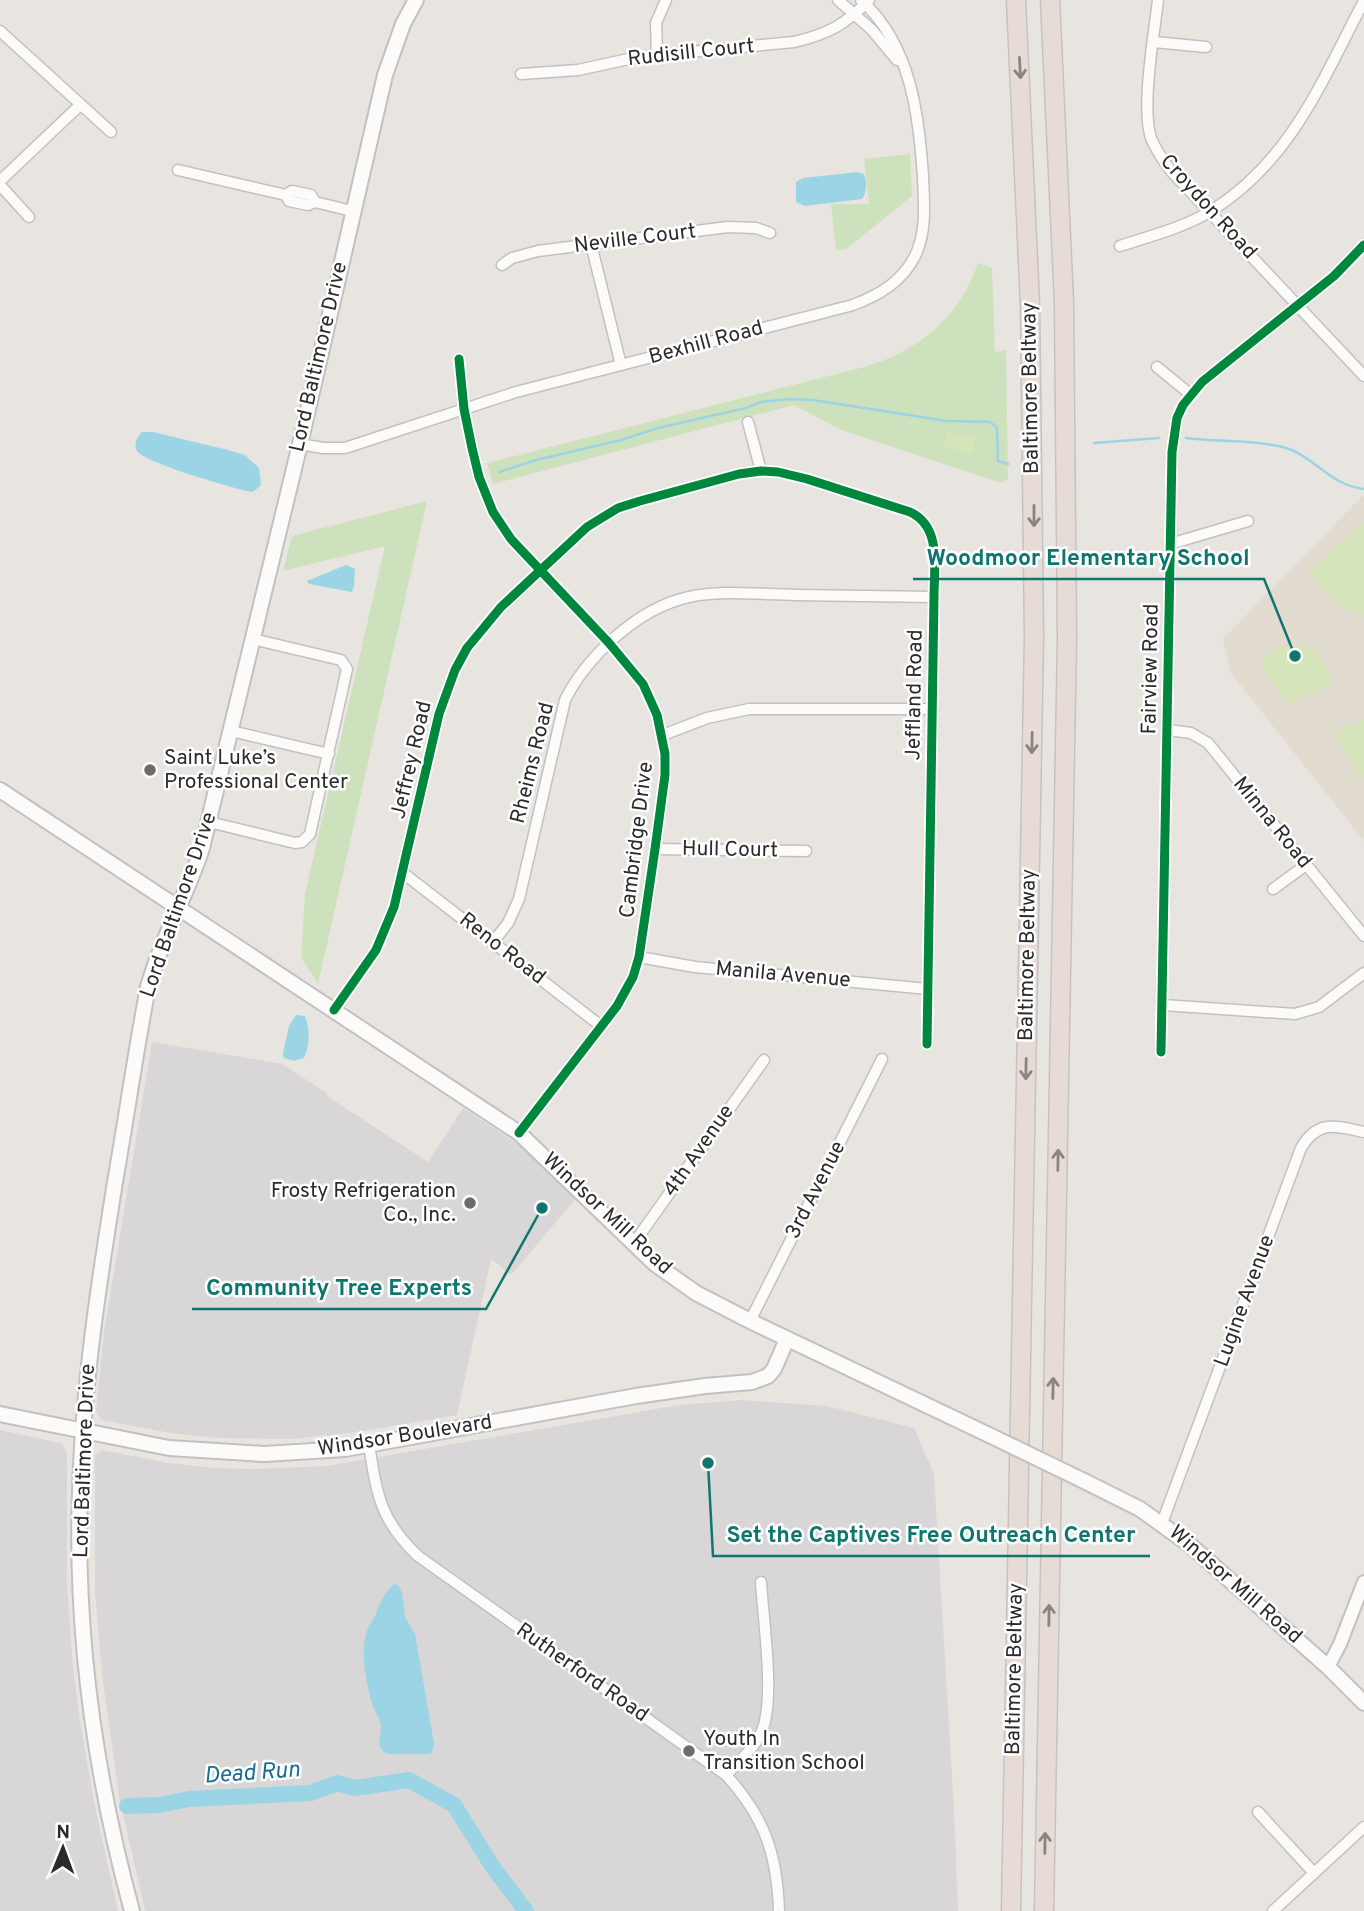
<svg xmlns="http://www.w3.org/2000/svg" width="1364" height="1911" font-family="Overpass,sans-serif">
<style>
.industrial{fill:#d9d6d8}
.education{fill:#e2dcd0}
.green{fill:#cde1bd}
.pitch{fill:#d6e4bb}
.water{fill:#9bd4e4}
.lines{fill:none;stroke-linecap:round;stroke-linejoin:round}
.stream{stroke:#9bd4e4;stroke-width:2.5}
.river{stroke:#9bd4e4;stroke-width:16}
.minor-casing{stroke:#c2c1c1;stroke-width:13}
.tertiary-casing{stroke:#c2c1c1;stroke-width:16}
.secondary-casing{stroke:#c2c1c1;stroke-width:18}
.motorway-casing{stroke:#c5c3c2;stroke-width:21}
.minor{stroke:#fcfbfa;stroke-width:10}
.tertiary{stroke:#fcfbfa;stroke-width:12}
.secondary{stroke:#fcfbfa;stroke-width:14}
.motorway{stroke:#e7dcd5;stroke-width:18}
.secondary-bridge-casing{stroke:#c2c1c1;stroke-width:18;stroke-linecap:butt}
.secondary-bridge{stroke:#fcfbfa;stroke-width:14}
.cycleway-casing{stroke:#fff;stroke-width:13}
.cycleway{stroke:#00873e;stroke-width:9}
.oneway{stroke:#898480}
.poi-dot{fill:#6d6c6b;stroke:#fff;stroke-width:2.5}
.labels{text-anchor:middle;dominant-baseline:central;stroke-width:5;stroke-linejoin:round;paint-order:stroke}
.street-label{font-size:21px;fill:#2b2b2b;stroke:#fff}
.poi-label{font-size:21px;fill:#2b2b2b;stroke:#fff;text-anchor:start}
.water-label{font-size:23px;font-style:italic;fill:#186d91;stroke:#fff}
.leader{fill:none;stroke:#0f766e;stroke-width:2.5}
.callout-dot{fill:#0f766e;stroke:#fff;stroke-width:2.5}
.callout-label{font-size:23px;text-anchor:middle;font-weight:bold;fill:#0f766e;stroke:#fff;stroke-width:5;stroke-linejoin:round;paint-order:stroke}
</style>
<rect width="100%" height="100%" fill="#e8e5e1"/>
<!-- industrial -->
<g class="industrial">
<path d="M 152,1042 L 282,1064 L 327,1093 L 327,1096 L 428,1162 L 463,1108 L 522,1147 L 579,1195 L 511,1275 L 491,1259 L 457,1415 L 358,1432 L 292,1439 L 217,1438 L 171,1433 L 101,1420 L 96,1411 L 104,1332 Z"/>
<path d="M 741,1400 L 827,1406 L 914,1428 L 934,1474 L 954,1809 L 958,1911 L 145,1911 L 119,1796 L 102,1674 L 95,1591 L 95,1455 L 102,1450 L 168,1463 L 215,1468 L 254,1469 L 326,1466 L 679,1405 Z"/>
<path d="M 0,1430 L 61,1443 L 67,1451 L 67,1584 L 73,1668 L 80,1721 L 94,1802 L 118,1911 L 0,1911 Z"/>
</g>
<!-- education -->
<path class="education" d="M 1362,496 L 1364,496 L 1364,841 L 1230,672 L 1223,639 Z"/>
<!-- green -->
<g class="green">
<path d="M 910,154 L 912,196 L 846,249 L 836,250 L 831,204 L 869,204 L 864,159 Z"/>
<path d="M 978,263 L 992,268 L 995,352 L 1006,350 L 1008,479 L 1001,483 L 841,430 L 794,405 L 493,484 L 487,463 L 864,367 C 919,351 959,318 978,263 Z"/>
<path d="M 427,501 L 318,984 L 301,957 L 305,894 L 385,546 L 283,571 L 292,536 Z"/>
</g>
<!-- pitch -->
<g class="pitch">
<path d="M 946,432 L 975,436 L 973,453 L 944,448 Z"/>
<path d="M 1364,522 L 1364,614 C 1338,613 1323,589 1308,570 Z"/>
<path d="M 1293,645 C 1318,647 1326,660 1332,683 L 1291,704 L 1282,700 L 1260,660 L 1272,651 Z"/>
<path d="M 1364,720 L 1364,778 L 1357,774 L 1335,735 L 1347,726 Z"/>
</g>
<!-- water -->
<g class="water">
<path d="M 858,172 L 864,174 C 867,182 867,192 862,199 L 805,206 L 796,202 L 796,182 L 803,178 Z"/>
<path d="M 142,432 L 153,432 L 228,450 L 245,455 L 259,468 L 261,485 L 253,492 L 246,491 C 227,486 145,463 137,451 C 133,444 137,437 142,432 Z"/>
<path d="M 346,565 L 355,569 L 354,586 L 352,592 L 309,584 L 307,581 Z"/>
<path d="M 296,1015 L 305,1016 C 310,1030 310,1044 304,1058 L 294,1061 L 284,1058 L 283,1053 L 289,1026 Z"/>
<path d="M 394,1584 L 398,1585 L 402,1593 L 405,1617 L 415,1634 L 434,1743 L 432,1753 L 428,1754 L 388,1754 C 374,1747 382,1737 381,1726 C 380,1717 373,1709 371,1700 C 366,1680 360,1651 367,1630 C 369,1624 375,1618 377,1611 C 381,1600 385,1593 394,1584 Z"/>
</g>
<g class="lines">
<!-- stream -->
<g class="stream">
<path d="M 1186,438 C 1216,442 1266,439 1294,451 C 1319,463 1332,485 1364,489"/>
<path d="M 1094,443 L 1159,438"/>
<path d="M 499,472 L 536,460 L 621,440 L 658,428 L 746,408 L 761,402 L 789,399 L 813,400 L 947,421 L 990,422 L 997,428 L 998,461 L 1008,464"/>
</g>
<!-- river -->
<path class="river" d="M 127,1806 L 159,1805 L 189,1799 L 311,1793 L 337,1783 L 355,1788 L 409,1780 L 454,1805 L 492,1866 L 526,1911"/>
<defs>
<g id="minor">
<path d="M 838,0 L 872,30 L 897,60"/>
<path d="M 1158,0 C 1154,35 1141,107 1151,138 C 1156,151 1163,160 1171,171 L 1364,376"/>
<path d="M 0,31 L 111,132"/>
<path d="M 1154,42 L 1206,47"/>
<path d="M 657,56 L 656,23 L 666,0"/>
<path d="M 521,74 L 578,70 L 638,57 L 794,42 C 828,34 845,25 869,0"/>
<path d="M 178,170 L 286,195 L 292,191 L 311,195 L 315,202"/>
<path d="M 0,181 L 80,105"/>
<path d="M 0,185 L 29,217"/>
<path d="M 286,195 L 289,201 L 308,205 L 315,202 L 352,211"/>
<path d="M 591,244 L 621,365"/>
<path d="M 1120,246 C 1150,236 1183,228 1211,211 C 1292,160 1321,82 1364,1"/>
<path d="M 502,265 L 512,258 L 538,251 L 728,227 L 756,228 L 770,233"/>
<path d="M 459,359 L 464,409 L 472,448 L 479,477 L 493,512 L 511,539 L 609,643 L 643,684 L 657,715 L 665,754 L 665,775 L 655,849 L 639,957 L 633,977 L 617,1006 L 519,1133"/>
<path d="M 1157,367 L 1190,394"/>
<path d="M 748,422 L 761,471"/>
<path d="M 300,444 L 323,448 L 345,448 L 516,392 L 853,305 C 879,295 902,282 915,256 C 927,231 924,204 923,177 C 919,115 911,45 861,0"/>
<path d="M 1170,544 L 1248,521"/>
<path d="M 1168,730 L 1191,733 L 1208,743 L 1364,936"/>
<path d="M 231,731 L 329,754"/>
<path d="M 663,735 L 707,718 L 749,709 L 933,709"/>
<path d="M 209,822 L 295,843 L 302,842 L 310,834 L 347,669 L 341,660 L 253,639"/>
<path d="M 655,849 L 806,851"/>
<path d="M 403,873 L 601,1026"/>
<path d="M 1273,889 L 1306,865"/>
<path d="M 493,942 L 508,923 L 519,899 L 565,700 C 577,676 594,656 614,638 C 676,583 718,593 795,595 C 841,596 888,596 934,597"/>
<path d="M 639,957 L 695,967 L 928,989"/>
<path d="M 1163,1005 L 1295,1014 L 1319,1007 L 1364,973"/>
<path d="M 334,1010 L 376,950 L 394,907 L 439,714 L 455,670 L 467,648 L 501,607 L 587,527 L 618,508 L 640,501 L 739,474 L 761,471 L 778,472 L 807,479 L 910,512 C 942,527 934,567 934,597 L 927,1044"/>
<path d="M 1161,1052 L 1172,452 L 1177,418 L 1183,405 L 1202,382 L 1334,276 L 1364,245"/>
<path d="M 634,1243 L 764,1060"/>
<path d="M 750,1321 L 882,1059"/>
<path d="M 369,1445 C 377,1495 380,1520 418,1556 L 726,1775 C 765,1818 777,1854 779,1911"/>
<path d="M 1162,1523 L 1301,1148 C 1318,1119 1336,1126 1364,1132"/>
<path d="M 726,1775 C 738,1762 753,1750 761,1733 C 776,1702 763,1619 761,1582"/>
<path d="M 1258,1812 L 1314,1873"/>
<path d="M 1273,1911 L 1364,1827"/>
</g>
<path id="tertiary" d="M 1328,1667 L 1340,1644 L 1364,1582"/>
<g id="secondary">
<path d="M 0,790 L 519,1133 L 655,1264 L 696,1293 L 750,1321 L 989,1435"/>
<path d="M 0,1414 L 169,1448 L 264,1454 L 345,1449 L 636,1396 L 705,1386 L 752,1382 L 768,1376 L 774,1369 L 787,1339"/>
<path d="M 1082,1480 L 1140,1509 L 1190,1545 L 1328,1667 L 1364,1703"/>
<path d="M 132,1911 C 95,1775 75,1632 80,1491 C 83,1385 99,1281 116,1176 C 127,1113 136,1050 148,987 C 161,939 187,895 202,848 L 300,444 L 385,75 L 403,24 L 416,0"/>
</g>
<g id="motorway">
<path d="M 1011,1911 L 1034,637 L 1030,304 L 1016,0"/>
<path d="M 1044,1911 L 1067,639 L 1064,302 L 1050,0"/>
</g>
</defs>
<!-- minor casing -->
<use href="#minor" class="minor-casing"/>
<!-- tertiary casing -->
<use href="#tertiary" class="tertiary-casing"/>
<!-- secondary casing -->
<use href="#secondary" class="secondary-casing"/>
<!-- motorway casing -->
<use href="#motorway" class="motorway-casing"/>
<!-- minor -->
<use href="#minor" class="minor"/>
<!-- tertiary -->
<use href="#tertiary" class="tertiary"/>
<!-- secondary -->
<use href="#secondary" class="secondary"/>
<!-- motorway -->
<use href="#motorway" class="motorway"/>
<defs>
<path id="secondary-bridge" d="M 989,1435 L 1082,1480"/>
</defs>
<!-- secondary-bridge casing -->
<use href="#secondary-bridge" class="secondary-bridge-casing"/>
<!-- secondary-bridge -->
<use href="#secondary-bridge" class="secondary-bridge"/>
<defs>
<g id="cycleway">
<path d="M 459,359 L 464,409 L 472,448 L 479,477 L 493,512 L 511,539 L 609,643 L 643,684 L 657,715 L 665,754 L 665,775 L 655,849 L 639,957 L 633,977 L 617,1006 L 519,1133"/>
<path d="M 334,1010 L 376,950 L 394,907 L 439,714 L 455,670 L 467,648 L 501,607 L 587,527 L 618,508 L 640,501 L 739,474 L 761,471 L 778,472 L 807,479 L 910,512 C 942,527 934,567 934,597 L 927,1044"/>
<path d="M 1161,1052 L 1172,452 L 1177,418 L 1183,405 L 1202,382 L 1334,276 L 1364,245"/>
</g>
</defs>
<!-- cycleway casing -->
<use href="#cycleway" class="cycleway-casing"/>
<!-- cycleway -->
<use href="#cycleway" class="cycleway"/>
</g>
<!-- one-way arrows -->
<defs><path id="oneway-shaft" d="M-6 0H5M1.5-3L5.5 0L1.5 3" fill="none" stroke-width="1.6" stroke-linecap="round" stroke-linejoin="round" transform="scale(1.75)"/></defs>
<g class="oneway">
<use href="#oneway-shaft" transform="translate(1020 68) rotate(87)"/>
<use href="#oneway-shaft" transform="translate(1034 516) rotate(90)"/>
<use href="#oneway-shaft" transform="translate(1032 743) rotate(91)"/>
<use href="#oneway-shaft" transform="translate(1026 1069) rotate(91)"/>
<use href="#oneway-shaft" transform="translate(1058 1160) rotate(-89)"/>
<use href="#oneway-shaft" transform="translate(1053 1388) rotate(-89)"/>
<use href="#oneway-shaft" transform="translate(1049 1615) rotate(-89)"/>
<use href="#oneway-shaft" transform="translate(1045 1843) rotate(-89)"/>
</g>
<!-- markers -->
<g class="poi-dot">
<circle cx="150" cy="770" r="7"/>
<circle cx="470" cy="1203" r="7"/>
<circle cx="689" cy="1751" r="7"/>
</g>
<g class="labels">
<!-- street labels -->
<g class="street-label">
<text transform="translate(691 53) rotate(-6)">Rudisill Court</text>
<text transform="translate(1208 207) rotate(48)">Croydon Road</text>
<text transform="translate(635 239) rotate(-7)">Neville Court</text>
<text transform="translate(706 343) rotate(-15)">Bexhill Road</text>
<text transform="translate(319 357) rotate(-77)">Lord Baltimore Drive</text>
<text transform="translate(1031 388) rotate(-91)">Baltimore Beltway</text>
<text transform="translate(1151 669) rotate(-89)">Fairview Road</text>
<text transform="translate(915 695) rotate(-89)">Jeffland Road</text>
<text transform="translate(412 760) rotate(-77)">Jeffrey Road</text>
<text transform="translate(533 763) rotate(-76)">Rheims Road</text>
<text transform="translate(1272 823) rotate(51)">Minna Road</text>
<text transform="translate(637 840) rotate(-83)">Cambridge Drive</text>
<text transform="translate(730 850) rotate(1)">Hull Court</text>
<text transform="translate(179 905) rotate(-71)">Lord Baltimore Drive</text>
<text transform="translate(502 949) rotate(38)">Reno Road</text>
<text transform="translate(1028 955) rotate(-89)">Baltimore Beltway</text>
<text transform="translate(783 975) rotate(5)">Manila Avenue</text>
<text transform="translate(699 1151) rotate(-55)">4th Avenue</text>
<text transform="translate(816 1190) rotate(-63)">3rd Avenue</text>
<text transform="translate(607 1214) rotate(43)">Windsor Mill Road</text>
<text transform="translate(1245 1301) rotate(-70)">Lugine Avenue</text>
<text transform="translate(405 1436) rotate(-9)">Windsor Boulevard</text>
<text transform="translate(85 1461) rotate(-88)">Lord Baltimore Drive</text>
<text transform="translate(1235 1585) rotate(41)">Windsor Mill Road</text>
<text transform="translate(1015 1669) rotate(-89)">Baltimore Beltway</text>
<text transform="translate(582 1673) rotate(35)">Rutherford Road</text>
</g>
<!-- poi labels -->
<g class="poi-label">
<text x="164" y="758">Saint Luke’s<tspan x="164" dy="24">Professional Center</tspan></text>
<text x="456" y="1191" text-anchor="end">Frosty Refrigeration<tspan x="456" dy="24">Co., Inc.</tspan></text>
<text x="703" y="1739">Youth In<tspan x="703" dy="24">Transition School</tspan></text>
</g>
<!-- water labels -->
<g class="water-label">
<text transform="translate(252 1774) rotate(-4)">Dead Run</text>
</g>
</g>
<!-- callouts -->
<path class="leader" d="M1295 656L1264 579H913M542 1208L486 1309H192M708 1463L713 1556H1150"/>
<g class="callout-dot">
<circle cx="1295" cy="656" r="7"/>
<circle cx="542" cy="1208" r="7"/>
<circle cx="708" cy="1463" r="7"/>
</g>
<g class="callout-label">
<text x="1088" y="565">Woodmoor Elementary School</text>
<text x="339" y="1295">Community Tree Experts</text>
<text x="931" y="1542">Set the Captives Free Outreach Center</text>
</g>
<!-- north arrow -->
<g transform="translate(63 1848) rotate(1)" stroke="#ffffff" stroke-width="5" paint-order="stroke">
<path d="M0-5L12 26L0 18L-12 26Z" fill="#2b2b2b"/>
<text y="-10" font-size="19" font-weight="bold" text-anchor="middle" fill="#2b2b2b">N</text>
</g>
</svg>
